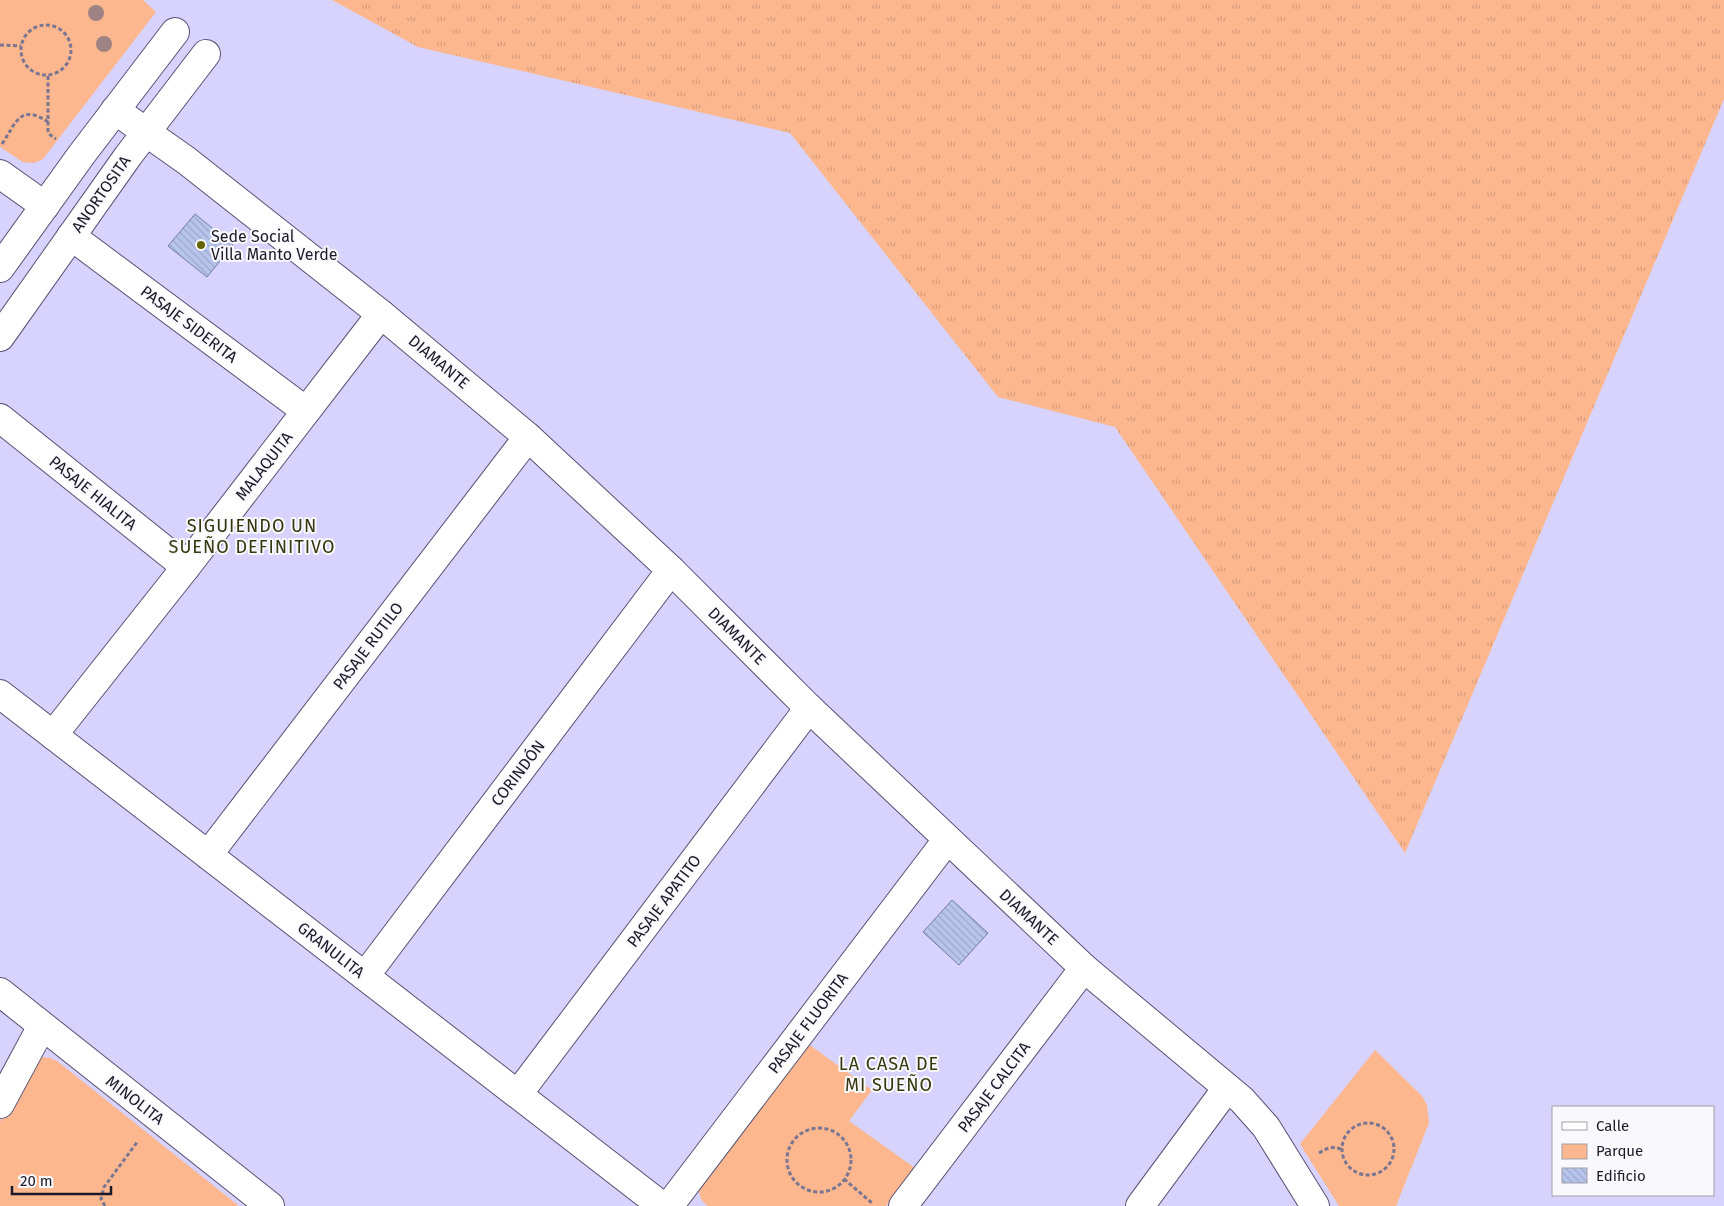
<svg xmlns="http://www.w3.org/2000/svg" width="1724" height="1206" font-family="'Fira Sans',sans-serif">
<style>
.grass{fill:url(#grass-tufts)}
.green{fill:#fcb78f}
.building{fill:url(#building-back-hatch);stroke:#727da1}
.lines{fill:none;stroke-linecap:round;stroke-linejoin:round}
.minor-casing{stroke:#565174;stroke-width:30}
.path{stroke:#7a7692;stroke-width:3;stroke-dasharray:4 2.5;stroke-linecap:butt}
.minor{stroke:#fff;stroke-width:28}
.tree{fill:#9e8385}
.poi-dot{fill:#636500;stroke:#f9f9fd;stroke-width:2}
.labels{text-anchor:middle;dominant-baseline:central;stroke-width:4;stroke-linejoin:round;paint-order:stroke}
.street-label{font-size:16px;fill:#1c1928;stroke:#f9f9fd}
.poi-label{font-size:16px;fill:#1c1928;stroke:#f9f9fd;text-anchor:start}
.neighbourhood-label{font-size:18px;letter-spacing:1px;fill:#36370e;stroke:#f9f9fd}
</style>
<defs>
<pattern id="grass-tufts" width="24" height="20" patternUnits="userSpaceOnUse" patternTransform="scale(1.25)"><rect width="24" height="20" fill="#fcb78f"/><path d="M3 7l-1-3M5 7V3M7 7l1-3M15 17l-1-3M17 17v-4M19 17l1-3" fill="none" stroke="#d79d7b"/></pattern>
<pattern id="building-back-hatch" width="6" height="6" patternUnits="userSpaceOnUse" patternTransform="scale(1.25)"><rect width="6" height="6" fill="#b7c4eb"/><path d="M-1 5l2 2M0 0l6 6M5-1l2 2" fill="none" stroke="#9da8ca"/></pattern>
</defs>
<rect width="100%" height="100%" fill="#d8d3fc"/>
<!-- grass -->
<path class="grass" d="M 332,0 L 1724,0 L 1724,99 L 1405,853 L 1115,427 L 998,397 L 790,133 L 418,47 Z"/>
<!-- green -->
<g class="green">
<path d="M 0,0 L 143,0 L 156,12 L 43,159 L 34,163 L 23,162 L 0,147 Z"/>
<path d="M 804,1041 L 872,1090 L 849,1121 L 915,1168 L 886,1206 L 708,1206 C 700,1200 698,1194 700,1185 Z"/>
<path d="M 1375,1050 L 1422,1096 L 1427,1105 L 1429,1123 L 1396,1206 L 1339,1206 L 1300,1144 Z"/>
<path d="M 43,1057 L 50,1058 L 57,1061 L 239,1206 L 0,1206 L 0,1122 L 29,1067 L 33,1062 Z"/>
</g>
<!-- building -->
<g class="building">
<path d="M 195,214 L 233,245 L 207,277 L 168,246 Z"/>
<path d="M 952,900 L 988,933 L 959,965 L 923,932 Z"/>
</g>
<g class="lines">
<defs>
<g id="minor">
<path d="M 115,110 L 187,161 L 381,314 L 528,437 L 671,570 L 809,708 L 1084,968 L 1242,1100 L 1266,1127 L 1315,1206"/>
<path d="M 0,174 L 45,206"/>
<path d="M 71,236 L 306,411"/>
<path d="M 0,268 L 82,154 L 175,32"/>
<path d="M 0,337 L 128,156 L 206,54"/>
<path d="M 0,418 L 186,567"/>
<path d="M 0,694 L 662,1206"/>
<path d="M 53,735 L 186,567 L 381,314"/>
<path d="M 208,855 L 528,437"/>
<path d="M 365,976 L 671,570"/>
<path d="M 0,992 L 270,1206"/>
<path d="M 518,1094 L 809,708"/>
<path d="M 0,1104 L 42,1026"/>
<path d="M 669,1206 L 947,840"/>
<path d="M 903,1206 L 1084,968"/>
<path d="M 1140,1206 L 1227,1088"/>
</g>
</defs>
<!-- minor casing -->
<use href="#minor" class="minor-casing"/>
<!-- path -->
<g class="path">
<circle cx="46" cy="50" r="25"/>
<path d="M 0,45 L 21,46"/>
<path d="M 48,76 L 48,131 L 49,134 L 56,139"/>
<path d="M 2,144 C 16,123 20,103 48,122"/>
<circle cx="1368" cy="1149" r="26"/>
<circle cx="819" cy="1160" r="32"/>
<path d="M 1319,1153 C 1327,1148 1332,1146 1341,1149"/>
<path d="M 844,1179 L 872,1203"/>
<path d="M 105,1206 L 101,1199 L 104,1187 L 138,1141"/>
</g>
<!-- minor -->
<use href="#minor" class="minor"/>
</g>
<!-- trees -->
<g class="tree">
<circle cx="96" cy="13" r="8"/>
<circle cx="104" cy="44" r="8"/>
</g>
<!-- markers -->
<circle class="poi-dot" cx="201" cy="245" r="5"/>
<g class="labels">
<!-- street labels -->
<g class="street-label">
<text transform="translate(101 194) rotate(-55)">ANORTOSITA</text>
<text transform="translate(189 324) rotate(37)">PASAJE SIDERITA</text>
<text transform="translate(439 362) rotate(40)">DIAMANTE</text>
<text transform="translate(264 466) rotate(-52)">MALAQUITA</text>
<text transform="translate(93 493) rotate(39)">PASAJE HIALITA</text>
<text transform="translate(737 636) rotate(45)">DIAMANTE</text>
<text transform="translate(368 646) rotate(-53)">PASAJE RUTILO</text>
<text transform="translate(518 773) rotate(-53)">CORINDÓN</text>
<text transform="translate(664 901) rotate(-53)">PASAJE APATITO</text>
<text transform="translate(1029 917) rotate(43)">DIAMANTE</text>
<text transform="translate(331 950) rotate(38)">GRANULITA</text>
<text transform="translate(808 1023) rotate(-53)">PASAJE FLUORITA</text>
<text transform="translate(994 1087) rotate(-53)">PASAJE CALCITA</text>
<text transform="translate(135 1100) rotate(38)">MINOLITA</text>
</g>
<!-- poi labels -->
<g class="poi-label">
<text x="211" y="236">Sede Social<tspan x="211" dy="18">Villa Manto Verde</tspan></text>
</g>
<!-- neighbourhood labels -->
<g class="neighbourhood-label">
<text x="252" y="526">SIGUIENDO UN<tspan x="252" dy="21">SUEÑO DEFINITIVO</tspan></text>
<text x="889" y="1064">LA CASA DE<tspan x="889" dy="21">MI SUEÑO</tspan></text>
</g>
</g>
<!-- legend -->
<rect x="1552" y="1106" width="162" height="90" fill="#f9f9fd" stroke="#a19fa8"/>
<rect x="1562" y="1122" width="25" height="8" fill="#ffffff" stroke="#a19fa8"/>
<text x="1596" y="1131" font-size="15" fill="#1c1928">Calle</text>
<rect x="1562" y="1144" width="25" height="15" fill="#fcb78f" stroke="#a19fa8"/>
<text x="1596" y="1156" font-size="15" fill="#1c1928">Parque</text>
<rect x="1562" y="1168" width="25" height="15" fill="url(#building-back-hatch)" stroke="#a19fa8"/>
<text x="1596" y="1181" font-size="15" fill="#1c1928">Edificio</text>
<!-- scale -->
<path d="M12 1186v8h99v-8" fill="none" stroke="#1c1928" stroke-width="2.5"/>
<text x="20" y="1186" font-size="15" fill="#1c1928" stroke="#f9f9fd" stroke-width="4" paint-order="stroke">20 m</text>
</svg>
